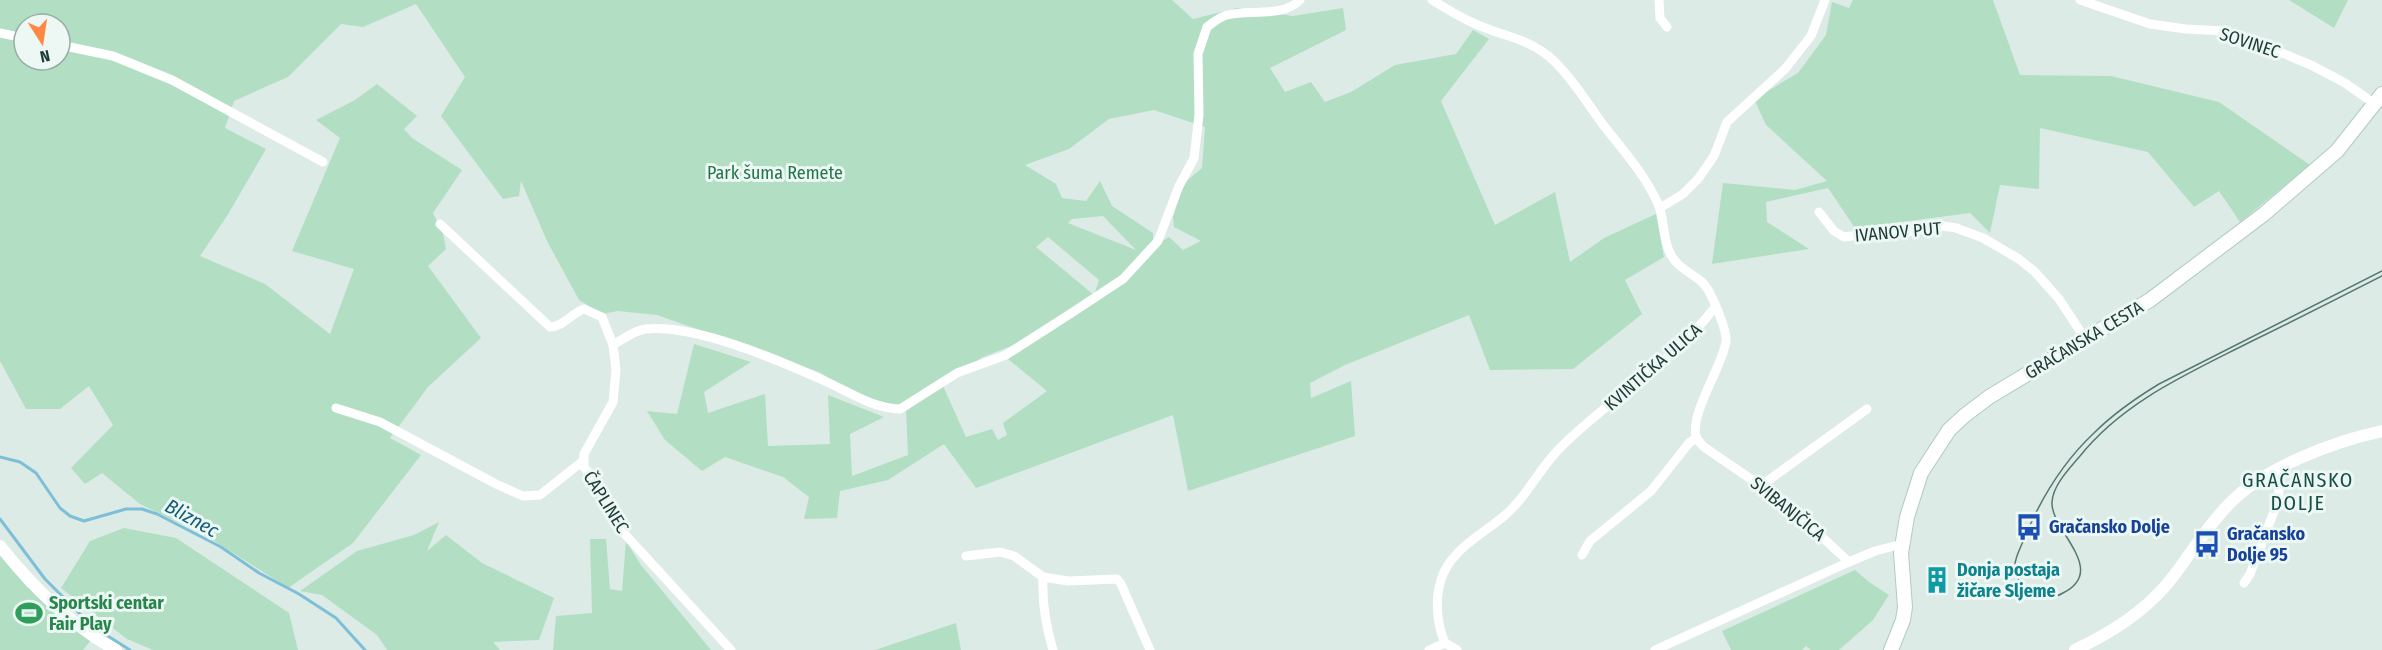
<svg xmlns="http://www.w3.org/2000/svg" width="2382" height="650" font-family="'Fira Sans Condensed',sans-serif">
<style>
.green{fill:#b2dfc3;fill-rule:evenodd}
.lines{fill:none;stroke-linecap:round;stroke-linejoin:round}
.stream{stroke:#7dbfd7;stroke-width:3}
.secondary-casing{stroke:#afcbc4;stroke-width:16}
.minor{stroke:#fff;stroke-width:9}
.tertiary{stroke:#fff;stroke-width:12}
.secondary{stroke:#fff;stroke-width:14}
.tram{stroke:#577772;stroke-width:1.5}
.labels{text-anchor:middle;dominant-baseline:central;stroke-width:6;stroke-linejoin:round;paint-order:stroke}
.street-label{font-size:18px;fill:#1d3b36;stroke:#edf7f3}
.park-label{font-size:18px;fill:#23764c;stroke:#edf7f3}
.transit-label{font-size:18px;font-weight:bold;fill:#164399;stroke:#edf7f3;text-anchor:start}
.culture-label{font-size:18px;font-weight:bold;fill:#0d838f;stroke:#edf7f3;text-anchor:start}
.leisure-label{font-size:18px;font-weight:bold;fill:#27864d;stroke:#edf7f3;text-anchor:start}
.neighbourhood-label{font-size:20px;letter-spacing:1.5px;fill:#174f47;stroke:#edf7f3}
.water-label{font-size:20px;font-style:italic;fill:#125e7c;stroke:#edf7f3}
</style>
<rect width="100%" height="100%" fill="#dcebe6"/>
<!-- green -->
<g class="green">
<path d="M 0,0 L 1172,0 L 1193,19 L 1237,8 L 1293,16 L 1343,8 L 1346,30 L 1270,68 L 1285,92 L 1311,82 L 1325,102 L 1351,92 L 1395,65 L 1456,54 L 1473,30 L 1489,39 L 1441,101 L 1495,225 L 1555,192 L 1570,262 L 1604,238 L 1656,214 L 1664,257 L 1625,280 L 1642,314 L 1573,369 L 1490,370 L 1469,315 L 1345,365 L 1310,383 L 1311,398 L 1351,381 L 1355,436 L 1188,491 L 1173,415 L 976,488 L 944,444 L 888,480 L 840,491 L 837,518 L 804,519 L 809,497 L 783,477 L 725,457 L 702,471 L 665,440 L 647,411 L 677,414 L 694,344 L 751,362 L 704,392 L 708,413 L 765,394 L 768,446 L 830,444 L 828,395 L 884,417 L 850,434 L 852,476 L 908,455 L 906,411 L 943,386 L 966,437 L 992,429 L 998,440 L 1007,435 L 1003,423 L 1047,391 L 1008,359 L 1053,320 L 1011,346 L 983,357 L 901,406 L 879,408 L 819,372 L 657,315 L 618,311 L 602,314 L 579,300 L 547,241 L 521,181 L 519,196 L 503,199 L 441,116 L 465,77 L 416,4 L 363,27 L 341,24 L 288,77 L 234,101 L 225,128 L 266,149 L 227,216 L 200,256 L 265,284 L 330,334 L 354,269 L 292,251 L 340,138 L 316,120 L 355,100 L 377,84 L 417,116 L 404,129 L 412,138 L 462,170 L 433,213 L 443,234 L 446,249 L 428,266 L 481,338 L 428,387 L 390,438 L 421,455 L 353,543 L 288,588 L 208,537 L 140,504 L 102,473 L 85,484 L 71,468 L 113,425 L 89,386 L 60,409 L 26,409 L 0,361 ZM 24,24 L 60,24 L 60,60 L 24,60 ZM 1154,110 L 1205,127 L 1202,168 L 1184,183 L 1173,217 L 1174,227 L 1201,241 L 1183,250 L 1169,237 L 1153,246 L 1153,233 L 1112,206 L 1100,181 L 1086,201 L 1062,198 L 1056,184 L 1025,165 L 1069,149 L 1109,119 ZM 1103,216 L 1136,250 L 1068,223 L 1072,219 ZM 1048,237 L 1099,280 L 1094,295 L 1036,247 Z"/>
<path d="M 1853,0 L 1993,0 L 2020,75 L 2111,76 L 2219,102 L 2310,165 L 2240,222 L 2219,191 L 2194,207 L 2148,152 L 2040,128 L 2039,189 L 2000,185 L 1990,233 L 1970,213 L 1855,228 L 1828,188 L 1766,202 L 1767,222 L 1809,249 L 1712,264 L 1723,183 L 1795,190 L 1827,181 L 1766,125 L 1754,99 L 1798,73 L 1826,35 L 1832,2 L 1849,8 Z"/>
<path d="M 2289,0 L 2348,0 L 2334,28 Z"/>
<path d="M 439,522 L 427,551 L 446,535 L 482,563 L 554,598 L 539,640 L 493,642 L 500,650 L 387,650 L 377,635 L 322,595 L 300,591 L 357,551 L 414,535 Z"/>
<path d="M 124,528 L 176,538 L 289,613 L 298,650 L 153,650 L 127,639 L 61,588 L 90,541 Z"/>
<path d="M 590,539 L 606,539 L 610,589 L 622,591 L 626,541 L 641,565 L 711,650 L 553,650 L 556,616 L 592,613 Z"/>
<path d="M 0,554 L 26,586 L 91,640 L 83,650 L 0,650 Z"/>
<path d="M 1855,570 L 1869,582 L 1889,595 L 1873,620 L 1839,650 L 1811,650 L 1806,646 L 1802,650 L 1731,650 L 1722,631 Z"/>
<path d="M 956,623 L 961,650 L 875,650 Z"/>
</g>
<g class="lines">
<!-- stream -->
<g class="stream">
<path d="M 0,457 L 20,462 L 36,473 L 60,508 L 70,516 L 84,521 L 126,509 L 142,509 L 157,514 L 221,547 L 259,573 L 299,594 L 336,618 L 365,650"/>
<path d="M 0,519 L 45,579 L 92,626 L 130,650"/>
</g>
<defs>
<path id="secondary" d="M 1891,650 L 1903,620 L 1905,607 L 1901,553 L 1907,517 L 1921,473 L 1949,430 L 1964,416 L 1989,397 L 2150,300 L 2264,214 L 2337,151 L 2382,94"/>
</defs>
<!-- secondary casing -->
<use href="#secondary" class="secondary-casing"/>
<!-- minor -->
<g class="minor">
<path d="M 1432,0 C 1450,11 1468,22 1488,29 C 1507,36 1526,40 1543,52 C 1563,65 1587,102 1601,122 C 1621,148 1645,174 1658,204 C 1665,219 1662,237 1670,253 C 1676,267 1692,273 1703,283 C 1711,291 1727,330 1726,341 C 1724,363 1690,413 1696,436 C 1697,440 1701,444 1704,447 L 1783,501 L 1849,562"/>
<path d="M 1659,0 L 1660,18 L 1667,27"/>
<path d="M 2080,0 L 2150,24 L 2186,29 L 2224,31 L 2249,39 L 2313,66 L 2345,83 L 2375,104"/>
<path d="M 0,33 L 24,38"/>
<path d="M 60,45 L 113,56 L 172,80 L 323,162"/>
<path d="M 1660,208 L 1683,194 L 1698,179 L 1714,156 L 1727,122 L 1785,69 L 1811,36 L 1825,0"/>
<path d="M 1819,212 L 1834,231 L 1844,237 L 1867,234 L 1882,236 L 1943,226 L 1956,228 L 1983,238 L 2019,259 L 2035,272 L 2059,299 L 2086,340"/>
<path d="M 440,224 L 550,327 C 563,327 572,313 584,309 L 602,317 L 613,345 L 616,370 L 613,402 L 584,454 L 584,467 L 604,491 L 621,530 L 731,650"/>
<path d="M 613,345 C 623,339 635,330 646,329 C 696,324 781,361 827,382 C 851,393 872,408 900,409 L 957,373 L 1006,355 L 1073,312 L 1123,279 L 1158,241 L 1179,186 L 1194,158 L 1199,115 L 1198,54 L 1207,27 C 1214,22 1219,17 1227,15 C 1249,9 1283,18 1300,0"/>
<path d="M 336,408 L 380,422 L 496,484 L 523,496 L 540,495 L 583,461"/>
<path d="M 1762,485 L 1867,409"/>
<path d="M 1582,555 L 1590,541 L 1651,491 L 1689,443 L 1696,438"/>
<path d="M 966,556 L 1000,552 L 1014,556 L 1043,577 L 1068,581 L 1117,579 L 1121,584 L 1150,650"/>
<path d="M 1043,577 C 1042,601 1046,627 1053,650"/>
<path d="M 2244,583 L 2250,574 L 2278,501 L 2281,469"/>
<path d="M 1429,650 L 1445,643"/>
<path d="M 1457,650 L 1445,643 C 1436,622 1434,594 1444,572 C 1457,546 1483,534 1504,516 C 1526,498 1539,469 1559,449 C 1609,398 1672,364 1715,307"/>
<path d="M 1655,650 L 1849,562 L 1875,551 L 1902,544"/>
</g>
<!-- tertiary -->
<g class="tertiary">
<path d="M 0,546 C 32,586 70,625 116,650"/>
<path d="M 2075,650 C 2110,633 2143,613 2168,583 C 2189,557 2206,527 2230,503 C 2264,468 2334,441 2382,431"/>
</g>
<!-- secondary -->
<use href="#secondary" class="secondary"/>
<!-- tram -->
<path class="tram" d="M 2382,271 L 2159,384 C 2136,398 2113,414 2094,433 C 2063,462 2040,500 2024,539 C 2021,547 2016,555 2015,564 C 2014,575 2021,585 2029,591 C 2039,599 2053,599 2063,593 C 2109,570 2050,530 2052,502 C 2053,485 2069,469 2080,456 C 2123,402 2187,374 2248,343 C 2293,321 2337,299 2382,276"/>
</g>
<!-- icons -->
<defs>
<symbol id="bus-bare" viewBox="-9 -9 18 18"><path d="M-5-6H5V4H4V6H2V4H-2V6H-4V4H-5ZM-3.5-4V0h7V-4ZM-3.5 1.2v1.5H-2V1.2ZM2 1.2v1.5H3.5V1.2Z" fill="#1a4fb4" stroke="#edf7f3" stroke-width="2.5" paint-order="stroke"/></symbol>
<symbol id="building-bare" viewBox="-9 -9 18 18"><path d="M-4-6H4V6H1V3H-1V6H-4ZM-2.5-4.3h1.7v1.8h-1.7ZM.8-4.3h1.7v1.8H.8ZM-2.5-1h1.7V.8h-1.7ZM.8-1h1.7V.8H.8Z" fill="#0f9aa8" stroke="#edf7f3" stroke-width="2.5" paint-order="stroke"/></symbol>
<symbol id="stadium-bare" viewBox="-9 -9 18 18"><path d="M0-5a6.5 5 0 1 0 0 10a6.5 5 0 1 0 0-10ZM-3.5-1.8h7v3.6h-7Z" fill="#2e9e5b" stroke="#edf7f3" stroke-width="2.5" paint-order="stroke"/></symbol>
</defs>
<g fill-rule="evenodd">
<use href="#bus-bare" x="2010" y="508" width="38" height="38"/>
<use href="#bus-bare" x="2188" y="525" width="38" height="38"/>
<use href="#building-bare" x="1918" y="561" width="38" height="38"/>
<use href="#stadium-bare" x="10" y="594" width="38" height="38"/>
</g>
<g class="labels">
<!-- street labels -->
<g class="street-label">
<text transform="translate(2250 43) rotate(18)">SOVINEC</text>
<text transform="translate(1898 232) rotate(-5)">IVANOV PUT</text>
<text transform="translate(2084 340) rotate(-31)">GRAČANSKA CESTA</text>
<text transform="translate(1653 367) rotate(-41)">KVINTIČKA ULICA</text>
<text transform="translate(606 502) rotate(58)">ČAPLINEC</text>
<text transform="translate(1788 509) rotate(39)">SVIBANJČICA</text>
</g>
<!-- park labels -->
<g class="park-label">
<text x="775" y="173">Park šuma Remete</text>
</g>
<!-- transit labels -->
<g class="transit-label">
<text x="2049" y="527">Gračansko Dolje</text>
<text x="2227" y="534">Gračansko<tspan x="2227" dy="21">Dolje 95</tspan></text>
</g>
<!-- culture labels -->
<g class="culture-label">
<text x="1957" y="570">Donja postaja<tspan x="1957" dy="21">žičare Sljeme</tspan></text>
</g>
<!-- leisure labels -->
<g class="leisure-label">
<text x="49" y="603">Sportski centar<tspan x="49" dy="21">Fair Play</tspan></text>
</g>
<!-- neighbourhood labels -->
<g class="neighbourhood-label">
<text x="2298" y="480">GRAČANSKO<tspan x="2298" dy="23">DOLJE</tspan></text>
</g>
<!-- water labels -->
<g class="water-label">
<text transform="translate(192 518) rotate(29)">Bliznec</text>
</g>
</g>
<!-- north arrow -->
<g transform="translate(42 42) rotate(168)"><circle r="28" fill="#edf7f3" stroke="#9aaca7" stroke-width="1.5"/>
<path d="M0-4.5L10 22L0 15L-10 22Z" fill="#ff8846"/>
<text y="-9" font-size="16" font-weight="bold" text-anchor="middle" fill="#1d3b36">N</text>
</g>
</svg>
